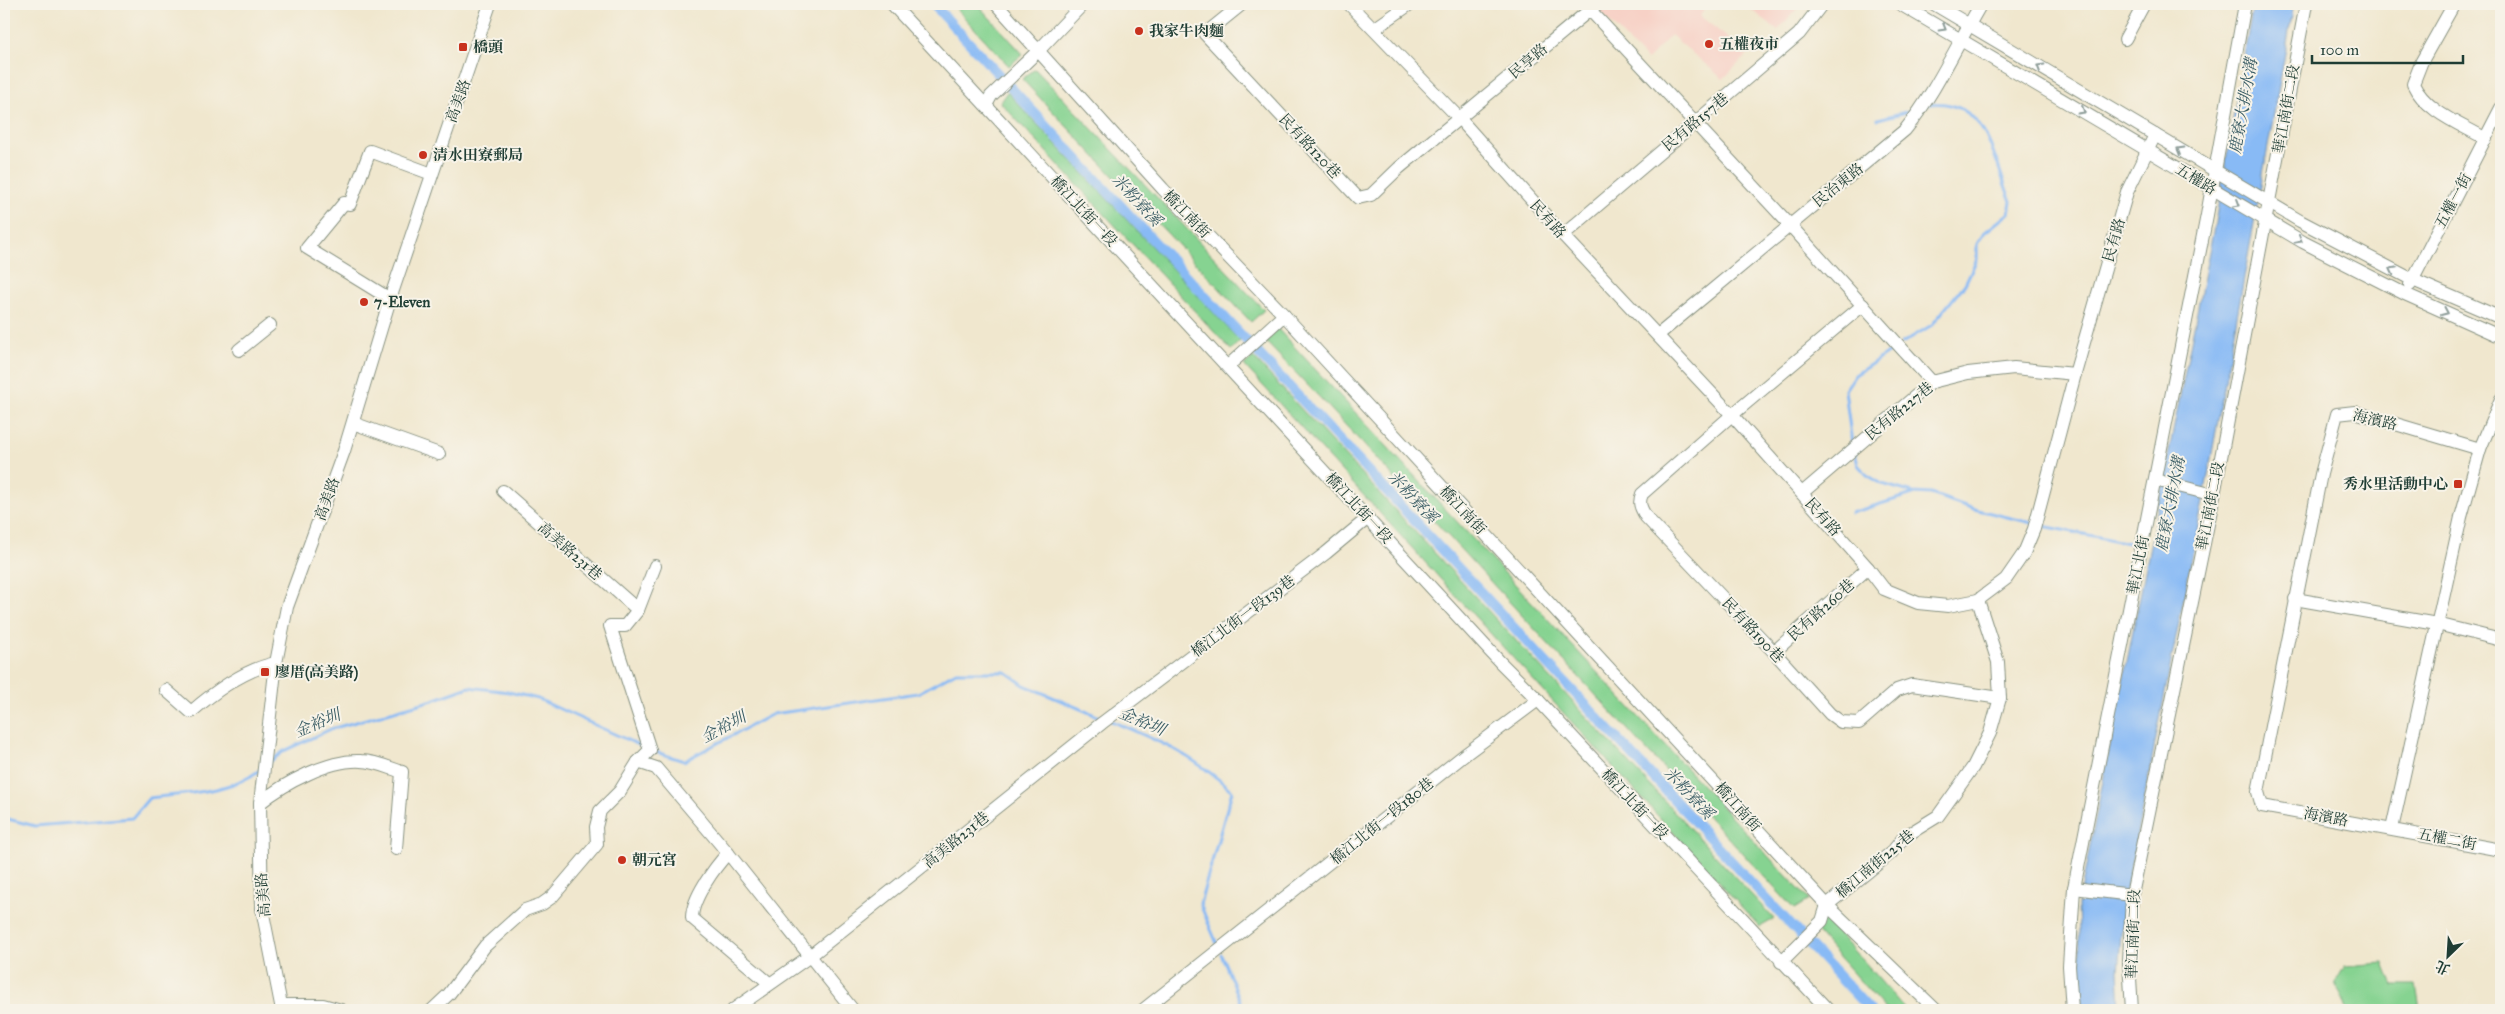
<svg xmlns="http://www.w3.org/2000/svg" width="2505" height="1014" font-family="'IM FELL Great Primer','Noto Serif TC',serif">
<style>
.built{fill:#f7d1c6}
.green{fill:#86d391;stroke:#528862}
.water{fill:#88baf5;stroke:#547c94}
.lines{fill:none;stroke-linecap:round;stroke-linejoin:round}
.stream{stroke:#88baf5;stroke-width:3}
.canal{stroke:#88baf5;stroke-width:10}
.minor-casing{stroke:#889281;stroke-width:14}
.minor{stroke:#fff;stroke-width:12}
.oneway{stroke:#8f9e9a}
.poi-dot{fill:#c8321e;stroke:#f7f3e8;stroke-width:2}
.labels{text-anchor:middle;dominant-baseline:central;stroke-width:4;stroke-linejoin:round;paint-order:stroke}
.poi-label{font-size:15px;font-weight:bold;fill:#1f3d34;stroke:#f7f3e8;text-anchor:start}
.street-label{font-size:15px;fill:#1f3d34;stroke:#f7f3e8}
.water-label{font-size:16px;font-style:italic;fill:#395c64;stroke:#f7f3e8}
</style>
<rect width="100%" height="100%" fill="#f7f3e8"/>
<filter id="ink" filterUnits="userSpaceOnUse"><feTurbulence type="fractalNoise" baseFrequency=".02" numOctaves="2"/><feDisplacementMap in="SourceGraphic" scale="10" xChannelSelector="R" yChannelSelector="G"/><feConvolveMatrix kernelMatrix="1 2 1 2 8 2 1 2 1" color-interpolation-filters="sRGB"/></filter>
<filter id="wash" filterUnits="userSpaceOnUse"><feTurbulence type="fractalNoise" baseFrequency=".0096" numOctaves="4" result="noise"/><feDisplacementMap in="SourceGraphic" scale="20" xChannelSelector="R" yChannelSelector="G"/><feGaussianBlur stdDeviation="1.12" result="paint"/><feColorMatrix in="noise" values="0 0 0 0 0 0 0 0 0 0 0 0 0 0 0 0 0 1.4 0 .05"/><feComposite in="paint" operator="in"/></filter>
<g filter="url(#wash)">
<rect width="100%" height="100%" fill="#f0e7ce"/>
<!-- built -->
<g class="built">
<path d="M 1604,4 L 1708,4 L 1700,16 L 1748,54 L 1723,79 L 1671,35 L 1647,60 L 1597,9 Z"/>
<path d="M 1744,4 L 1801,4 L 1778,30 Z"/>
</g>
<!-- green -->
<g class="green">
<path d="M 952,4 L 977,4 L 1023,54 L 1009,66 Z"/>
<path d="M 1035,69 L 1264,310 L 1251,322 L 1022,79 Z"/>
<path d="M 1007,92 L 1240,341 L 1231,350 L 1000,102 Z"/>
<path d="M 1274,325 L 1809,900 L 1794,909 L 1325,403 L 1262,338 Z"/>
<path d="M 1253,357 L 1774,919 L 1760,927 L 1244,365 Z"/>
<path d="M 1824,917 L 1906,1010 L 1886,1010 L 1812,927 Z"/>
<path d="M 2384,963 L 2393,985 L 2416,985 L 2420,1010 L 2348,1010 L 2335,983 L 2345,966 Z"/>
</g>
<!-- water -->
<path class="water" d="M 2253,4 L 2294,4 L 2206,486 L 2124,900 L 2118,971 L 2120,1010 L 2082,1010 L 2078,906 L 2217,212 Z"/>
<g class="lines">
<!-- stream -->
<g class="stream">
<path d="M 1878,119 L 1914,110"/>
<path d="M 1902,343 L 1932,325 L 1965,284 L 1977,259 L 1977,244 L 1984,233 L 2009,213 L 2011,201 C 1993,159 1987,97 1929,104"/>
<path d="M 1852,444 L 1845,390 L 1855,375 L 1895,348"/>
<path d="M 1855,453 L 1858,465 L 1867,475 L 1882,484 L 1913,493 L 1931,494 L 1974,509 L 2032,523"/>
<path d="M 1851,513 L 1913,494"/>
<path d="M 2038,525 L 2139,545"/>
<path d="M 1111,721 C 1159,741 1192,754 1232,791 L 1200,904 L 1218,946"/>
<path d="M 653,751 L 684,761 L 773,714 L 918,693 L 956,672 L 1006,672 L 1024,685 L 1102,718"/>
<path d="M 268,763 L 284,751 L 331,729 L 433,700 L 469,687 L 509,692 L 538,699 L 645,748"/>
<path d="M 4,818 L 35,826 L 132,818 L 149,798 C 185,793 230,793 260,770"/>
<path d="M 1221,954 L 1244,1010"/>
</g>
<!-- canal -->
<path class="canal" d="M 933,4 L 1870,1010"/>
</g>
</g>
<g filter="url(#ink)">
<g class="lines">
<defs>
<g id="minor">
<path d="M 892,4 L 1500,662 L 1538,700 L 1828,1010"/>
<path d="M 996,4 L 1163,189 L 1284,315 L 1827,905 L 1936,1010"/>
<path d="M 1242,4 L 1205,34 L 1358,198 L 1371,195 L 1399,168 L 1597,4"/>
<path d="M 1349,4 L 1459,118 L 1563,235 L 1732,415 L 1868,568 L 1884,589 L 1918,603 L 1948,606 L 1978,600 L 2006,579 L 2024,553 L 2034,529 L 2075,374 L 2127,192 L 2155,135"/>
<path d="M 1900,4 L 2303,242 L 2405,294 L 2501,337"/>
<path d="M 1934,4 L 2300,221 L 2413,280 L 2501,318"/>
<path d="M 2454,4 L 2422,61 L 2413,84 C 2426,112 2461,124 2486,139"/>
<path d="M 1589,9 L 1789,224 L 1932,382"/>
<path d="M 1374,29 L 1410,4"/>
<path d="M 2125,39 L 2144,4"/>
<path d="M 986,105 L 991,96 L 1038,51 L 1083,4"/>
<path d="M 1563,235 L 1799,34 L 1822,4"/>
<path d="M 2410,285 L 2501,108"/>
<path d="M 390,299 L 307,248 L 344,203 L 350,204 L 370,151 L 432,174"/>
<path d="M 1863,305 L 1732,415 L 1642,494 C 1638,504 1641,508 1646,517 L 1774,652 L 1830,714 L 1841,722 L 1859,723 L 1897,690 L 1912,685 L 2000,698"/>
<path d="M 1658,335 L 1905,130 C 1936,92 1956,46 1981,4"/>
<path d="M 239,350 L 270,325"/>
<path d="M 1228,366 L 1284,315"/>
<path d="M 353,423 L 439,454"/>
<path d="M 2480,449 L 2355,412 L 2337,414 L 2321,474 L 2258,792 L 2262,806 L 2501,850"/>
<path d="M 2155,480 L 2214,495"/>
<path d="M 503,491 L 638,610"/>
<path d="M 1802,493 L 1932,382 L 1968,373 L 2014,368 L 2075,374"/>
<path d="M 2295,599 L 2437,624 L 2501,640"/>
<path d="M 1774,652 L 1868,568"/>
<path d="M 166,690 L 191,712 C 214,692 246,669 276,663"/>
<path d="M 638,762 L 656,768 L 728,853 L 853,1010"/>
<path d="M 260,803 C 284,783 330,759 361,761 C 375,761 390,768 402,772 L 396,849"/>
<path d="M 2392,829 L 2461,517 L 2480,449 L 2501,399"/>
<path d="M 728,853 C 715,867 692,898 692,918 L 769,983"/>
<path d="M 2074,888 L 2132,895"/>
<path d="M 1781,962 L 1822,921 L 1827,905 L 1892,852 L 1904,837 L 1938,816 L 1973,767 L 1990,733 L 2000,698 L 1998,662 L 1978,600"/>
<path d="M 282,1005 L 323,1005 L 341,1010"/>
<path d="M 282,1010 L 262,909 L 260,803 L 276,663 L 287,607 L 344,451 L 390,299 L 490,4"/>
<path d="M 432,1010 L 449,994 L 485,946 L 525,910 L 542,904 L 552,897 L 597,844 L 596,827 L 600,811 L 620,791 L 638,762 L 650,750 L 610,626 L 625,626 L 638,610 L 655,566"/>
<path d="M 733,1010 L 810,956 L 1102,723 L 1326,553 L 1368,518"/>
<path d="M 1143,1010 L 1467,753 L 1538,700"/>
<path d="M 2072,1010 L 2069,966 L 2074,888 L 2207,215 L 2245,4"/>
<path d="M 2132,1010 L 2129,962 L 2132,895 L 2214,495 L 2306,4"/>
</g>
</defs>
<!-- minor casing -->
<use href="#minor" class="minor-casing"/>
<!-- minor -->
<use href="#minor" class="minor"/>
</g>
<!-- one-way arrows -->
<defs><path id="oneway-chevron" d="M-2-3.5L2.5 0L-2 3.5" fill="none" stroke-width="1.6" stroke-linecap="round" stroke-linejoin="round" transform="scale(1.25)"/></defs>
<g class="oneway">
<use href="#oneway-chevron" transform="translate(1943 28) rotate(30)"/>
<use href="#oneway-chevron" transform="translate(2040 67) rotate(-149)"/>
<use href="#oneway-chevron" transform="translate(2082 111) rotate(31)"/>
<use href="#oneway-chevron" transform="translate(2180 150) rotate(-149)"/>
<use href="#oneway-chevron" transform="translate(2237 204) rotate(31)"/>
<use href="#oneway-chevron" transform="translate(2299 240) rotate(29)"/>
<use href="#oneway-chevron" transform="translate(2393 270) rotate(-153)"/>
<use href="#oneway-chevron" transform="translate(2445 312) rotate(24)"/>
</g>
</g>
<!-- markers -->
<g class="poi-dot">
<circle cx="1139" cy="31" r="5"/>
<circle cx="1709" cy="44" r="5"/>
<rect x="458" y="42" width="10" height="10" rx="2.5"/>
<circle cx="423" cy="155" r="5"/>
<circle cx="364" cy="302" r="5"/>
<rect x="2453" y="479" width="10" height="10" rx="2.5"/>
<rect x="260" y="667" width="10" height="10" rx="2.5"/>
<circle cx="622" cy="860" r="5"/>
</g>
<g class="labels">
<!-- poi labels -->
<g class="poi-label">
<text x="1149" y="31">我家牛肉麵</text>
<text x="1719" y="44">五權夜市</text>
<text x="473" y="47">橋頭</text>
<text x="433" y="155">清水田寮郵局</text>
<text x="374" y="302">7-Eleven</text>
<text x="2448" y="484" text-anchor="end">秀水里活動中心</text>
<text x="275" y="672">廖厝(高美路)</text>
<text x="632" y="860">朝元宮</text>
</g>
<!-- street labels -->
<g class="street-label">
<text transform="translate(1528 61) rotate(-40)">民享路</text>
<text transform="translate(458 101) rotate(-70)">高美路</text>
<text transform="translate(2286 109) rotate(-80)">華江南街二段</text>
<text transform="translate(1695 122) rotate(-40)">民有路157巷</text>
<text transform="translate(1310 146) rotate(47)">民有路120巷</text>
<text transform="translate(2196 179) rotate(31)">五權路</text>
<text transform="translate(1838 185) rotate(-39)">民治東路</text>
<text transform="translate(2453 201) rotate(-62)">五權一街</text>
<text transform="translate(1084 211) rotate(47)">橋江北街一段</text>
<text transform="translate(1187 214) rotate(46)">橋江南街</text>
<text transform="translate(1548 219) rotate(48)">民有路</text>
<text transform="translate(2114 240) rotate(-74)">民有路</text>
<text transform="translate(1899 411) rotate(-39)">民有路227巷</text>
<text transform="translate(2375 420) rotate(13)">海濱路</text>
<text transform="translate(327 499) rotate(-70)">高美路</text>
<text transform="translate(2210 506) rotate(-79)">華江南街二段</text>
<text transform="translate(1359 508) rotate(47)">橋江北街一段</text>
<text transform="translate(1463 510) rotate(47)">橋江南街</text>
<text transform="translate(1823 517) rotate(48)">民有路</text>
<text transform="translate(570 551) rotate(41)">高美路231巷</text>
<text transform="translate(2138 565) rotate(-79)">華江北街</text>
<text transform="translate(1821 610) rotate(-42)">民有路260巷</text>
<text transform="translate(1243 616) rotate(-37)">橋江北街一段139巷</text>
<text transform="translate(1753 630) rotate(47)">民有路190巷</text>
<text transform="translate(1635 804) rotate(47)">橋江北街一段</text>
<text transform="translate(1738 807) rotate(48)">橋江南街</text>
<text transform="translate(2326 817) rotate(10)">海濱路</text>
<text transform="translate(1382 821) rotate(-39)">橋江北街一段180巷</text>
<text transform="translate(2447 839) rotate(11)">五權二街</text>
<text transform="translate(956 840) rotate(-39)">高美路231巷</text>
<text transform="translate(1875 864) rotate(-40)">橋江南街225巷</text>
<text transform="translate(263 895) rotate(-95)">高美路</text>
<text transform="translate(2133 934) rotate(-88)">華江南街二段</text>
</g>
<!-- water labels -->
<g class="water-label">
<text transform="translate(2243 106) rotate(-80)">鹿寮大排水溝</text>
<text transform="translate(1137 200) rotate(47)">米粉寮溪</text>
<text transform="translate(1413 497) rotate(47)">米粉寮溪</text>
<text transform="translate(2170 504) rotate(-79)">鹿寮大排水溝</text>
<text transform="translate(1142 721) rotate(23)">金裕圳</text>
<text transform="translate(317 723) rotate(-23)">金裕圳</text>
<text transform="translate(723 727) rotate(-28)">金裕圳</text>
<text transform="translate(1689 793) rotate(47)">米粉寮溪</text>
</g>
</g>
<!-- margin -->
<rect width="2505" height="1014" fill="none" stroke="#f7f3e8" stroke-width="20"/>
<!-- north arrow -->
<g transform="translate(2448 956) rotate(205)" stroke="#f7f3e8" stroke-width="4" paint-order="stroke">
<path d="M0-4L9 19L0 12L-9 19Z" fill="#1f3d34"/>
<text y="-8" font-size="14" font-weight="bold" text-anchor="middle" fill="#1f3d34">北</text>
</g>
<!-- scale -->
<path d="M2312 55v8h151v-8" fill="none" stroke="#1f3d34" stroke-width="2.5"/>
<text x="2320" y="55" font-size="15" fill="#1f3d34" stroke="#f7f3e8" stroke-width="4" paint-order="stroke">100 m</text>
</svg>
